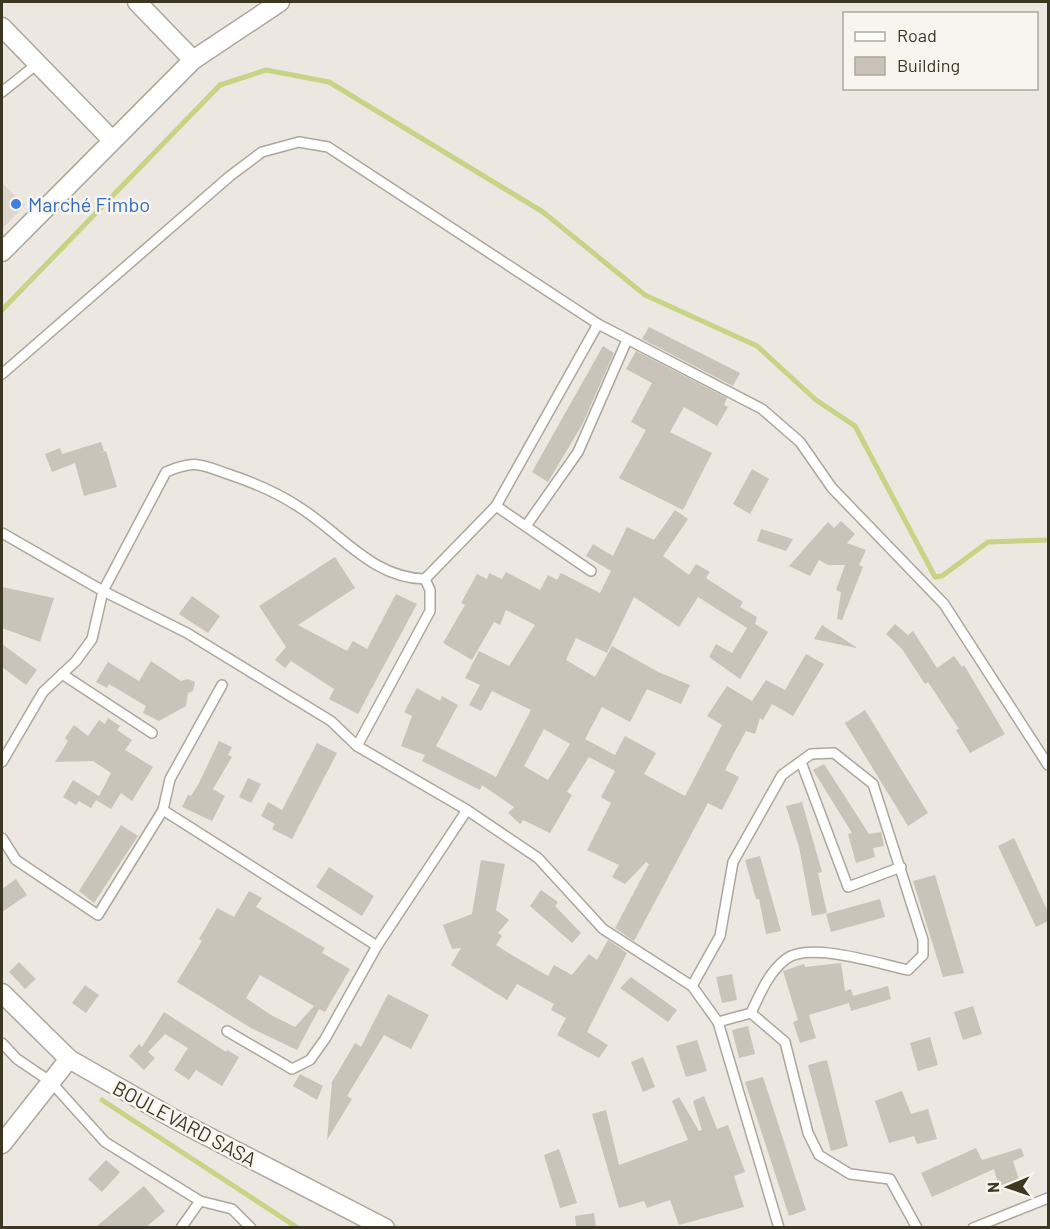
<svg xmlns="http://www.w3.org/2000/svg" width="1050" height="1229" font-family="Barlow,sans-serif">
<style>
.built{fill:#dcd6cf}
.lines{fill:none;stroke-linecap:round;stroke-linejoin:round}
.stream{stroke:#c7d485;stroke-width:5}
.building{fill:#cac3b9;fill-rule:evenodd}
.service-casing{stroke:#ada79b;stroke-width:12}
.minor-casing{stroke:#ada79b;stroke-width:21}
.tertiary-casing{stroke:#ada79b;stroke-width:21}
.service{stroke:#fff;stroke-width:9}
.minor{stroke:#fff;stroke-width:18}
.tertiary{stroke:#fff;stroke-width:18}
.shop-dot{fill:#3f7fe0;stroke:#f8f5f1;stroke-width:2}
.labels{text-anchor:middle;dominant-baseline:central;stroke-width:5;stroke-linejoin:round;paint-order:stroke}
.shop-label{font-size:20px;fill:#366cbe;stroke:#f8f5f1;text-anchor:start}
.street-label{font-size:20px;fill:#3d3620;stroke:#f8f5f1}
</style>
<rect width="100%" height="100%" fill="#ece7e0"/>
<!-- built -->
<path class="built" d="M 2,183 L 25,205 L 2,229 Z"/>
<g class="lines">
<!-- stream -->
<g class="stream">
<path d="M 2,310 L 220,85 L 266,70 L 329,82 L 543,212 L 645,295 L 757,346 L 816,400 L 855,426 L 935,577 L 942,576 L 988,542 L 1048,540"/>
<path d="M 102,1100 L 298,1228"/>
</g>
</g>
<!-- building -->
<g class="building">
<path d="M 649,327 L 740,373 L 733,386 L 642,339 Z"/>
<path d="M 603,346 L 614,353 L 582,425 L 548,482 L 532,472 Z"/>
<path d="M 636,351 L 727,398 L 724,405 L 728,407 L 717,426 L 684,407 L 670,432 L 712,453 L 683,510 L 619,478 L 646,430 L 631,422 L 652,383 L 626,369 Z"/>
<path d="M 101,442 L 104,451 L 99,453 L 106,451 L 117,487 L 84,496 L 75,463 L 52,472 L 45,454 L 60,448 L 62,454 Z"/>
<path d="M 752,469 L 769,479 L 750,514 L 733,504 Z"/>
<path d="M 675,510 L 688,519 L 663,556 L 689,575 L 696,564 L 710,572 L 706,578 L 743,602 L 740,607 L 757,617 L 755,624 L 768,632 L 740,679 L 709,657 L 716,644 L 732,653 L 747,628 L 698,597 L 679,627 L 634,597 L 607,653 L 576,638 L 566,660 L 595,677 L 612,646 L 658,672 L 690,685 L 681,704 L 647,689 L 630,722 L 602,707 L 585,739 L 615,755 L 625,736 L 656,753 L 644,774 L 685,796 L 722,725 L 707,716 L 727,686 L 752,701 L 766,680 L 785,690 L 806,654 L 824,664 L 793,716 L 772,704 L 763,720 L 760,718 L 755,734 L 746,731 L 725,770 L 739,777 L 722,810 L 708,803 L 634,941 L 615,928 L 649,864 L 646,862 L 625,884 L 612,877 L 619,865 L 587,850 L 611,803 L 601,797 L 615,771 L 589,757 L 567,792 L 572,795 L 550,833 L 523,820 L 520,824 L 508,813 L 514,807 L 482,785 L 480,790 L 422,761 L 425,755 L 401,746 L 412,716 L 404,712 L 417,688 L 440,701 L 442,696 L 458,705 L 436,746 L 496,777 L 531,710 L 492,691 L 481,711 L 469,705 L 480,685 L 465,678 L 479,651 L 509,666 L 535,625 L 506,610 L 500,625 L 494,622 L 472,660 L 443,643 L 465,605 L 461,603 L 477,574 L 487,579 L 489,573 L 502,579 L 506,572 L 540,590 L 548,575 L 557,580 L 561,573 L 600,593 L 611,571 L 586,556 L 593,544 L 613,556 L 627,527 L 654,540 ZM 544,729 L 570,744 L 548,780 L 524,766 Z"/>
<path d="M 841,521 L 855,534 L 847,543 L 866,550 L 859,565 L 863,567 L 842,620 L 837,619 L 841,592 L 836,590 L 845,565 L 828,565 L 819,560 L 810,576 L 789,566 L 828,522 L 834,528 Z"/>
<path d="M 761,529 L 793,539 L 786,551 L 757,541 Z"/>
<path d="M 335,557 L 355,588 L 298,625 L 347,651 L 353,641 L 367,649 L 396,594 L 417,604 L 358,714 L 329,699 L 334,689 L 291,661 L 285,668 L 275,660 L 286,647 L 259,606 Z"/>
<path d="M 2,587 L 54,598 L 40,642 L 2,628 Z"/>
<path d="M 192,596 L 220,616 L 208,633 L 179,614 Z"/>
<path d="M 895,624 L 908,635 L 913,631 L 937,668 L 954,656 L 962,667 L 964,665 L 1005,734 L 970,753 L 956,730 L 959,729 L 928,682 L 925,684 L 902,649 L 886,634 Z"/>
<path d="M 822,625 L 856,647 L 856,648 L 814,639 Z"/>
<path d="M 2,644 L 37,670 L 26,685 L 2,667 Z"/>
<path d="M 151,661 L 181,681 L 188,679 L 195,682 L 193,691 L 188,693 L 186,706 L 159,721 L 143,713 L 146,706 L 109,684 L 107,688 L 96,682 L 108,662 L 139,681 Z"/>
<path d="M 865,710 L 928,813 L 908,826 L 845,723 Z"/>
<path d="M 108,718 L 120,726 L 117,730 L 132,740 L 125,750 L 153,767 L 132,801 L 121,793 L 111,809 L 96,800 L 98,797 L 91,808 L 79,801 L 76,805 L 63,797 L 73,780 L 99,796 L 111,773 L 93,761 L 55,762 L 68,741 L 65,738 L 74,725 L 88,736 L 99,720 L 105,724 Z"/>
<path d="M 219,741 L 232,747 L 228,755 L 232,757 L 213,789 L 225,796 L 212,821 L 182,807 L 188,795 L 191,796 L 199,783 Z"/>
<path d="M 317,743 L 337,753 L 292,839 L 272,829 L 275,824 L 261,816 L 268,802 L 282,810 Z"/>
<path d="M 824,764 L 869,834 L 881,832 L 884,846 L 873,848 L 875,857 L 856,863 L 848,834 L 852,833 L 813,770 Z"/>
<path d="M 248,778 L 261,784 L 251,803 L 239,797 Z"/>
<path d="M 802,802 L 822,872 L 818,873 L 827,913 L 812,916 L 799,847 L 786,806 Z"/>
<path d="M 121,825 L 138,836 L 94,903 L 79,891 Z"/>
<path d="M 1014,838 L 1048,912 L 1048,921 L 1036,927 L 998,846 Z"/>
<path d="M 760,856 L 781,931 L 766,934 L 759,899 L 756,899 L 745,860 Z"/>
<path d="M 481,860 L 505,864 L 496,910 L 509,920 L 498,933 L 502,936 L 496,945 L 510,954 L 548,976 L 554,965 L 572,975 L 589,954 L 597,960 L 608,940 L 627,953 L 587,1032 L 608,1045 L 599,1058 L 557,1035 L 566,1018 L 551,1010 L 554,1004 L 517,984 L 507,1000 L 451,965 L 461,948 L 452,949 L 443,925 L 472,914 Z"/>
<path d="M 329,867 L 374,896 L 362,916 L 316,887 Z"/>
<path d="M 935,875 L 964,973 L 943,977 L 913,881 Z"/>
<path d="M 16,879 L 27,895 L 2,912 L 2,889 Z"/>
<path d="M 541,890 L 558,902 L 555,906 L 581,933 L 572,943 L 530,906 Z"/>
<path d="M 249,891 L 262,898 L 256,907 L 325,948 L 322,953 L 350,969 L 325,1012 L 319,1009 L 297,1050 L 251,1028 L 177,982 L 202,941 L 199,939 L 217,908 L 234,917 ZM 260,975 L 314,1006 L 295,1027 L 271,1015 L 246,998 Z"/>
<path d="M 880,899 L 885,917 L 831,932 L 826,914 Z"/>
<path d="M 19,962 L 36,979 L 25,989 L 9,972 Z"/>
<path d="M 841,963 L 845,991 L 851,989 L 853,996 L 888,986 L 891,999 L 851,1011 L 849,1003 L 809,1015 L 816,1038 L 800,1043 L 793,1022 L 798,1020 L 783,971 L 804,964 L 805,967 Z"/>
<path d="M 732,974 L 737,1000 L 722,1003 L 716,977 Z"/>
<path d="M 631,977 L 677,1010 L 668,1022 L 620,988 Z"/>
<path d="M 85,985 L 99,995 L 86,1013 L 72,1003 Z"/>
<path d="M 388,994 L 429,1015 L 411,1049 L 384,1035 L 347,1096 L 352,1099 L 327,1140 L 332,1082 L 355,1043 L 361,1047 Z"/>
<path d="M 973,1006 L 982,1034 L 963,1040 L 954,1012 Z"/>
<path d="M 164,1012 L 226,1052 L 227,1050 L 239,1057 L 222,1086 L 196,1070 L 189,1080 L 174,1070 L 188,1048 L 165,1034 L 148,1052 L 155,1058 L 144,1070 L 129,1056 L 139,1044 L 142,1047 Z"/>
<path d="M 748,1026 L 755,1054 L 739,1058 L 732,1030 Z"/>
<path d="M 930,1037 L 938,1065 L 918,1071 L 910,1043 Z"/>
<path d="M 697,1040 L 707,1071 L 686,1077 L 676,1046 Z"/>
<path d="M 643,1057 L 655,1087 L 643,1092 L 631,1062 Z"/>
<path d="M 827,1060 L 848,1146 L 831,1151 L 808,1065 Z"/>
<path d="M 300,1074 L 323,1086 L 317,1100 L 293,1086 Z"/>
<path d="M 763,1077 L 806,1210 L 789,1216 L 745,1082 Z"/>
<path d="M 902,1091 L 911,1114 L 928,1109 L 937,1139 L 917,1144 L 914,1136 L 889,1143 L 875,1101 Z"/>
<path d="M 704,1096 L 717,1129 L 728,1125 L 745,1172 L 734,1176 L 744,1207 L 679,1225 L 670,1200 L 647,1208 L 644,1201 L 619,1208 L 592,1114 L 606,1110 L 619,1165 L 688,1140 L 672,1101 L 679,1097 L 699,1131 L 702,1130 L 693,1101 Z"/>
<path d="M 976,1148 L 982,1160 L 1021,1148 L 1024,1156 L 1013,1161 L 1021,1185 L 1000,1191 L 994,1169 L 932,1197 L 921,1173 Z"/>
<path d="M 559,1149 L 577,1203 L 560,1208 L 544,1155 Z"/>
<path d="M 106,1160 L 120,1172 L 102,1192 L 88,1179 Z"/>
<path d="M 144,1186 L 165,1211 L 146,1227 L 96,1227 Z"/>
<path d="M 594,1213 L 596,1227 L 576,1227 L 575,1216 Z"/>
</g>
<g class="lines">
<defs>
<g id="service">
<path d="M 2,92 L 37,64"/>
<path d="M 2,374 L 230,176 L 262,152 L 299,142 L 328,147 L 598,324 L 762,409 L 800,442 L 832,488 L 944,604 L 1048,765"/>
<path d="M 496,506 L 591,571"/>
<path d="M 526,526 L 578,452 L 627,340"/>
<path d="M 2,533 L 103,591 L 187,633 L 331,721 L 357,746 L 467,810 L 538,858 L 603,929 L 692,986 L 718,1022 L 779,1228"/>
<path d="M 425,579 L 496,506 L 598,324"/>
<path d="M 62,674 L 152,733"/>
<path d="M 222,685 L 170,779 L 163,810 L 377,946"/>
<path d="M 2,762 L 43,692 L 76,661 L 92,639 L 103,591 L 166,472 C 195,460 199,464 228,474 C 252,482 278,493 299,507 C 342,534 372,578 425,579 L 430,590 L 430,611 L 357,746"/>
<path d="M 801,762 L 848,887 L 901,867"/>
<path d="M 2,838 L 16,860 L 98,915 L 163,810"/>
<path d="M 692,986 L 720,936 L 733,862 L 782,775 L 811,754 L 834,753 L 873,784 L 923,940 L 923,955 L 908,970 C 880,964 809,941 786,959 C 768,973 760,994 751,1013"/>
<path d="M 718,1022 L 751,1013 L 785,1042 L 808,1133 L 819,1155 L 850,1174 L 890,1179 L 917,1228"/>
<path d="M 227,1031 L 292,1069 L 310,1060 L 325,1039 L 377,946 L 467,810"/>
<path d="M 2,1043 L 17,1059 L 51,1082 L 105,1142 L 200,1201 L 232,1209 L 251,1228"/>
<path d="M 181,1228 L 200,1201"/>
<path d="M 973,1228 L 1048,1198"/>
</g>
<g id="minor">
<path d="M 137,2 L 193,60"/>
<path d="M 2,27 L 112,140"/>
<path d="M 2,1144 L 69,1059"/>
</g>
<g id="tertiary">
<path d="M 2,252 L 193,60 L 280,2"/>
<path d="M 2,993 L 69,1059 L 176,1120 L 385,1228"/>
</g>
</defs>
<!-- service casing -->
<use href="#service" class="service-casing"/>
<!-- minor casing -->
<use href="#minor" class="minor-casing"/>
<!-- tertiary casing -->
<use href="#tertiary" class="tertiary-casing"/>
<!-- service -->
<use href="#service" class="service"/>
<!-- minor -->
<use href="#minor" class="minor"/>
<!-- tertiary -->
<use href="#tertiary" class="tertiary"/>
</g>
<!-- markers -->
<circle class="shop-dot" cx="16" cy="204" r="6"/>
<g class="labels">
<!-- shop labels -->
<g class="shop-label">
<text x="28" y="204">Marché Fimbo</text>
</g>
<!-- street labels -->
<g class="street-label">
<text transform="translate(185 1123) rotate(28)">BOULEVARD SASA</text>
</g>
</g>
<!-- border -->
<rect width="1050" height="1229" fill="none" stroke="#3d3620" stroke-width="6"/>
<!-- legend -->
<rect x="843" y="12" width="195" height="78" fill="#f8f5f1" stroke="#ada99d" stroke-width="1.5"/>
<rect x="855" y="32" width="30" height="9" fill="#ffffff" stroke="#ada99d" stroke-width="1.5"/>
<text x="897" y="42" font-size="18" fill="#3d3620">Road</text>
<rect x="855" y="57" width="30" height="18" fill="#cac3b9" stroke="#ada99d" stroke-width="1.5"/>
<text x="897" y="72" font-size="18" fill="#3d3620">Building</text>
<!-- north arrow -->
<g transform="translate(1008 1187) rotate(268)" stroke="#f8f5f1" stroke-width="4.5" paint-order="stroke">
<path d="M0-4.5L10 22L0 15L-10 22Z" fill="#3d3620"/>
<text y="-9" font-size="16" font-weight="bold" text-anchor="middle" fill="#3d3620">N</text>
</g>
</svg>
